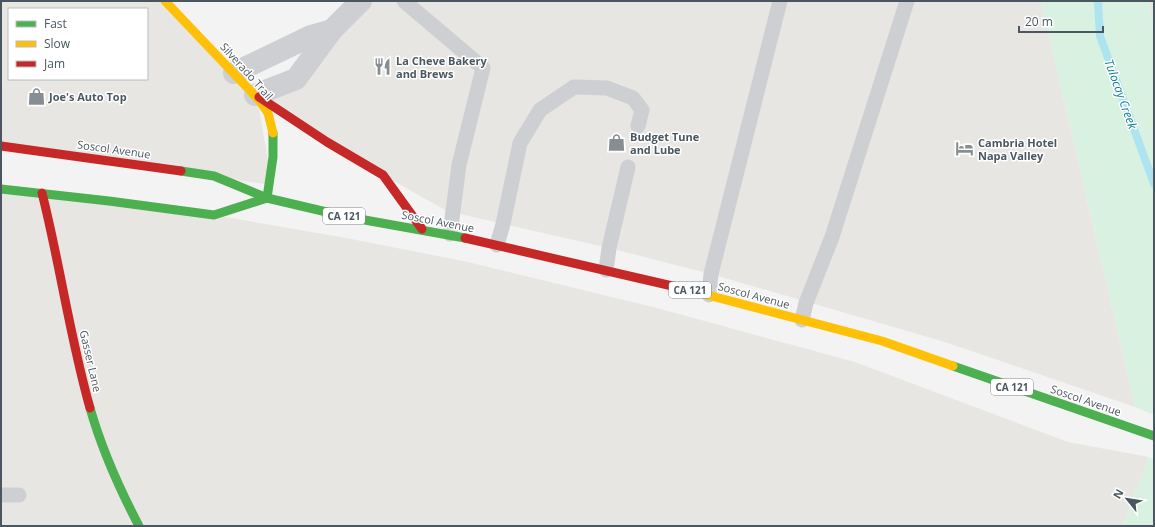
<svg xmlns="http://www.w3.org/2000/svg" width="1155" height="527" font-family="'Open Sans',sans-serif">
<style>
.commercial{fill:#e8e6e2;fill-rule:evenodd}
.green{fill:#d9f1e1}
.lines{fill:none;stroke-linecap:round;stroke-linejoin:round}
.stream{stroke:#aee4ef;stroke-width:8}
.lane{stroke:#cdcfd2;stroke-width:15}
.street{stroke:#cdcfd2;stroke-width:22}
.fast{stroke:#4caf50;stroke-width:9}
.slow{stroke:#ffc107;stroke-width:9}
.jam{stroke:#c62828;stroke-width:9}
.labels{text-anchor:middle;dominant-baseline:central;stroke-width:3;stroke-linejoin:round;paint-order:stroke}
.shield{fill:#fff;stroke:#808990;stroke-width:1}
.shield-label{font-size:10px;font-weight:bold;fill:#4a5760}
.poi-label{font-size:11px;font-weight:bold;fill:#4a5760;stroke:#fff;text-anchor:start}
.street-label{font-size:11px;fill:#4a5760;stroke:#fff}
.water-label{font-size:12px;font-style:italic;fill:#0e8298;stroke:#fff}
</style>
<rect width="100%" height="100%" fill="#f4f3f3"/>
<!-- commercial -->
<g class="commercial">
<path d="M 1,1 L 165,1 L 255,95 L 296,79 L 361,1 L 1041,1 L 1135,407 L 945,342 L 711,274 L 609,248 L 447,211 L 383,175 L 257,96 L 272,185 L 1,146 ZM 9,9 L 147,9 L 147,79 L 9,79 Z"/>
<path d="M 1148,1 L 1154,1 L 1154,37 Z"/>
<path d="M 1,189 L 214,215 L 346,238 L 468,262 L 657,308 L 855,362 L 1068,442 L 1149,457 L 1122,526 L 1,526 Z"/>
</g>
<!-- green -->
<g class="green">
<path d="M 1041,1 L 1148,1 L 1154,37 L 1154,415 L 1135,407 Z"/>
<path d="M 1149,457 L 1154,459 L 1154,526 L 1122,526 Z"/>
</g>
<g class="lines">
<!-- stream -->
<path class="stream" d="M 1098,1 L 1100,36 L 1154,184"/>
<!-- lane -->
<g class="lane">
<path d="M 404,1 L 483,68 L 459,165 L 450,234"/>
<path d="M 497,245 L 503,224 L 520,143 L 540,110 L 574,87 L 607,88 L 633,98 L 642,110 L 638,126"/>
<path d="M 606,270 L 609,248 L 628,167"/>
<path d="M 709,295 L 711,274 L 780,1"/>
<path d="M 802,320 L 806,303 L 832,237 L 907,1"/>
<path d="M 1,495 L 19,495"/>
</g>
<!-- street -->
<g class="street">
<path d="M 234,73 L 311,36 L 332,30"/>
<path d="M 255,95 L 296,79 L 332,30 L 361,1"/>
</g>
<!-- fast -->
<g class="fast">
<path d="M 273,133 L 273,157 L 267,198 L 348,217 L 465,238"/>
<path d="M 181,171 L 214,176 L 267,198"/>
<path d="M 1,189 L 109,201 L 214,215 L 267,198"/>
<path d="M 953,366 L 1154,436"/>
<path d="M 90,408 C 102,450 119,488 139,526"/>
</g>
<!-- slow -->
<g class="slow">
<path d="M 165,1 L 259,100 L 268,113 L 273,133"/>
<path d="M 681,288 L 882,341 L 953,366"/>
</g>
<!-- jam -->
<g class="jam">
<path d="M 259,97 L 327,142 L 383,175 L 422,229"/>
<path d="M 1,146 L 181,171"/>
<path d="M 42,193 C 60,264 70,338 90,408"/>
<path d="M 465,238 L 681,288"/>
</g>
</g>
<!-- icons -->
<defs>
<symbol id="restaurant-bare" viewBox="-9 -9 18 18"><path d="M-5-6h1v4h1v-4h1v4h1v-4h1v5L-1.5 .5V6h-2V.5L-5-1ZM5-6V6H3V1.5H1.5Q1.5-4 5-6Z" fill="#868e93" stroke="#fff" stroke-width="2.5" paint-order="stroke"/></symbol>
<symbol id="shop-bare" viewBox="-9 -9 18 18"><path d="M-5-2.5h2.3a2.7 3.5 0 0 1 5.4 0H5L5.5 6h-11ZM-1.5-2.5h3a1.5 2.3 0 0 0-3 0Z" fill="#868e93" stroke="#fff" stroke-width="2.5" paint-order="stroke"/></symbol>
<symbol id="hotel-bare" viewBox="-9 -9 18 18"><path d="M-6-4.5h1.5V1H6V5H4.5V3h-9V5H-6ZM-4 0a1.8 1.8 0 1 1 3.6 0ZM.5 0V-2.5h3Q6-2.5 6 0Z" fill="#868e93" stroke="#fff" stroke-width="2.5" paint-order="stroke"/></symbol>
</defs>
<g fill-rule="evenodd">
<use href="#restaurant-bare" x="370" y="54" width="25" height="25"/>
<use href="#shop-bare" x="24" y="84" width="25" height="25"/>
<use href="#shop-bare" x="604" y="130" width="25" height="25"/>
<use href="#hotel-bare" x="952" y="136" width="25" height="25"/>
</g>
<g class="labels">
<!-- shield labels -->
<g class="shield">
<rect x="323" y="208" width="42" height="16" rx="3"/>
<rect x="669" y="282" width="42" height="16" rx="3"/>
<rect x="991" y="379" width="42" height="16" rx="3"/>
</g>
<g class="shield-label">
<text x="344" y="216">CA 121</text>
<text x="690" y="290">CA 121</text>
<text x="1012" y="387">CA 121</text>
</g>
<!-- poi labels -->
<g class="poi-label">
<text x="396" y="60">La Cheve Bakery<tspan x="396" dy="13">and Brews</tspan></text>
<text x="49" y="96">Joe's Auto Top</text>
<text x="630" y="136">Budget Tune<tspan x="630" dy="13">and Lube</tspan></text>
<text x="978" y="142">Cambria Hotel<tspan x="978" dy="13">Napa Valley</tspan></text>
</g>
<!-- street labels -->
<g class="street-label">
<text transform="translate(247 71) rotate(48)">Silverado Trail</text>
<text transform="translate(114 149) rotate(8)">Soscol Avenue</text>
<text transform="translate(438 221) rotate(11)">Soscol Avenue</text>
<text transform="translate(754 295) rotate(15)">Soscol Avenue</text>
<text transform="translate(91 361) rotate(77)">Gasser Lane</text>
<text transform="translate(1086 400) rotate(19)">Soscol Avenue</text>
</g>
<!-- water labels -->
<g class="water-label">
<text transform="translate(1121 94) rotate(70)">Tulocay Creek</text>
</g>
</g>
<!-- border -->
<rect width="1155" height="527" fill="none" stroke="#4a5760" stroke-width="4"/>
<!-- legend -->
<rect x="8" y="8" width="140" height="72" fill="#ffffff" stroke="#b7bcbf"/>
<rect x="16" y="21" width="20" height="6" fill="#4caf50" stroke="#b7bcbf"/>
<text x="44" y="28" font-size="12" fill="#4a5760">Fast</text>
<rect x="16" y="41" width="20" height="6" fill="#ffc107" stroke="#b7bcbf"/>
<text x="44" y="48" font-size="12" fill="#4a5760">Slow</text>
<rect x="16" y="61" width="20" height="6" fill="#c62828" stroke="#b7bcbf"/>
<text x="44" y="68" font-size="12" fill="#4a5760">Jam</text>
<!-- north arrow -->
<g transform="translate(1127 499) rotate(300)" stroke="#ffffff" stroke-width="3" paint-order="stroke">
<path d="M0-3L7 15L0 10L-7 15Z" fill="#4a5760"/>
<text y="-6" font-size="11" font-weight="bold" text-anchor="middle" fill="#4a5760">N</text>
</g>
<!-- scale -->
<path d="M1019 26v6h84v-6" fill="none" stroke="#4a5760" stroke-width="2"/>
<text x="1025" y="26" font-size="12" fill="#4a5760" stroke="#ffffff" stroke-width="3" paint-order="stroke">20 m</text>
</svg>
